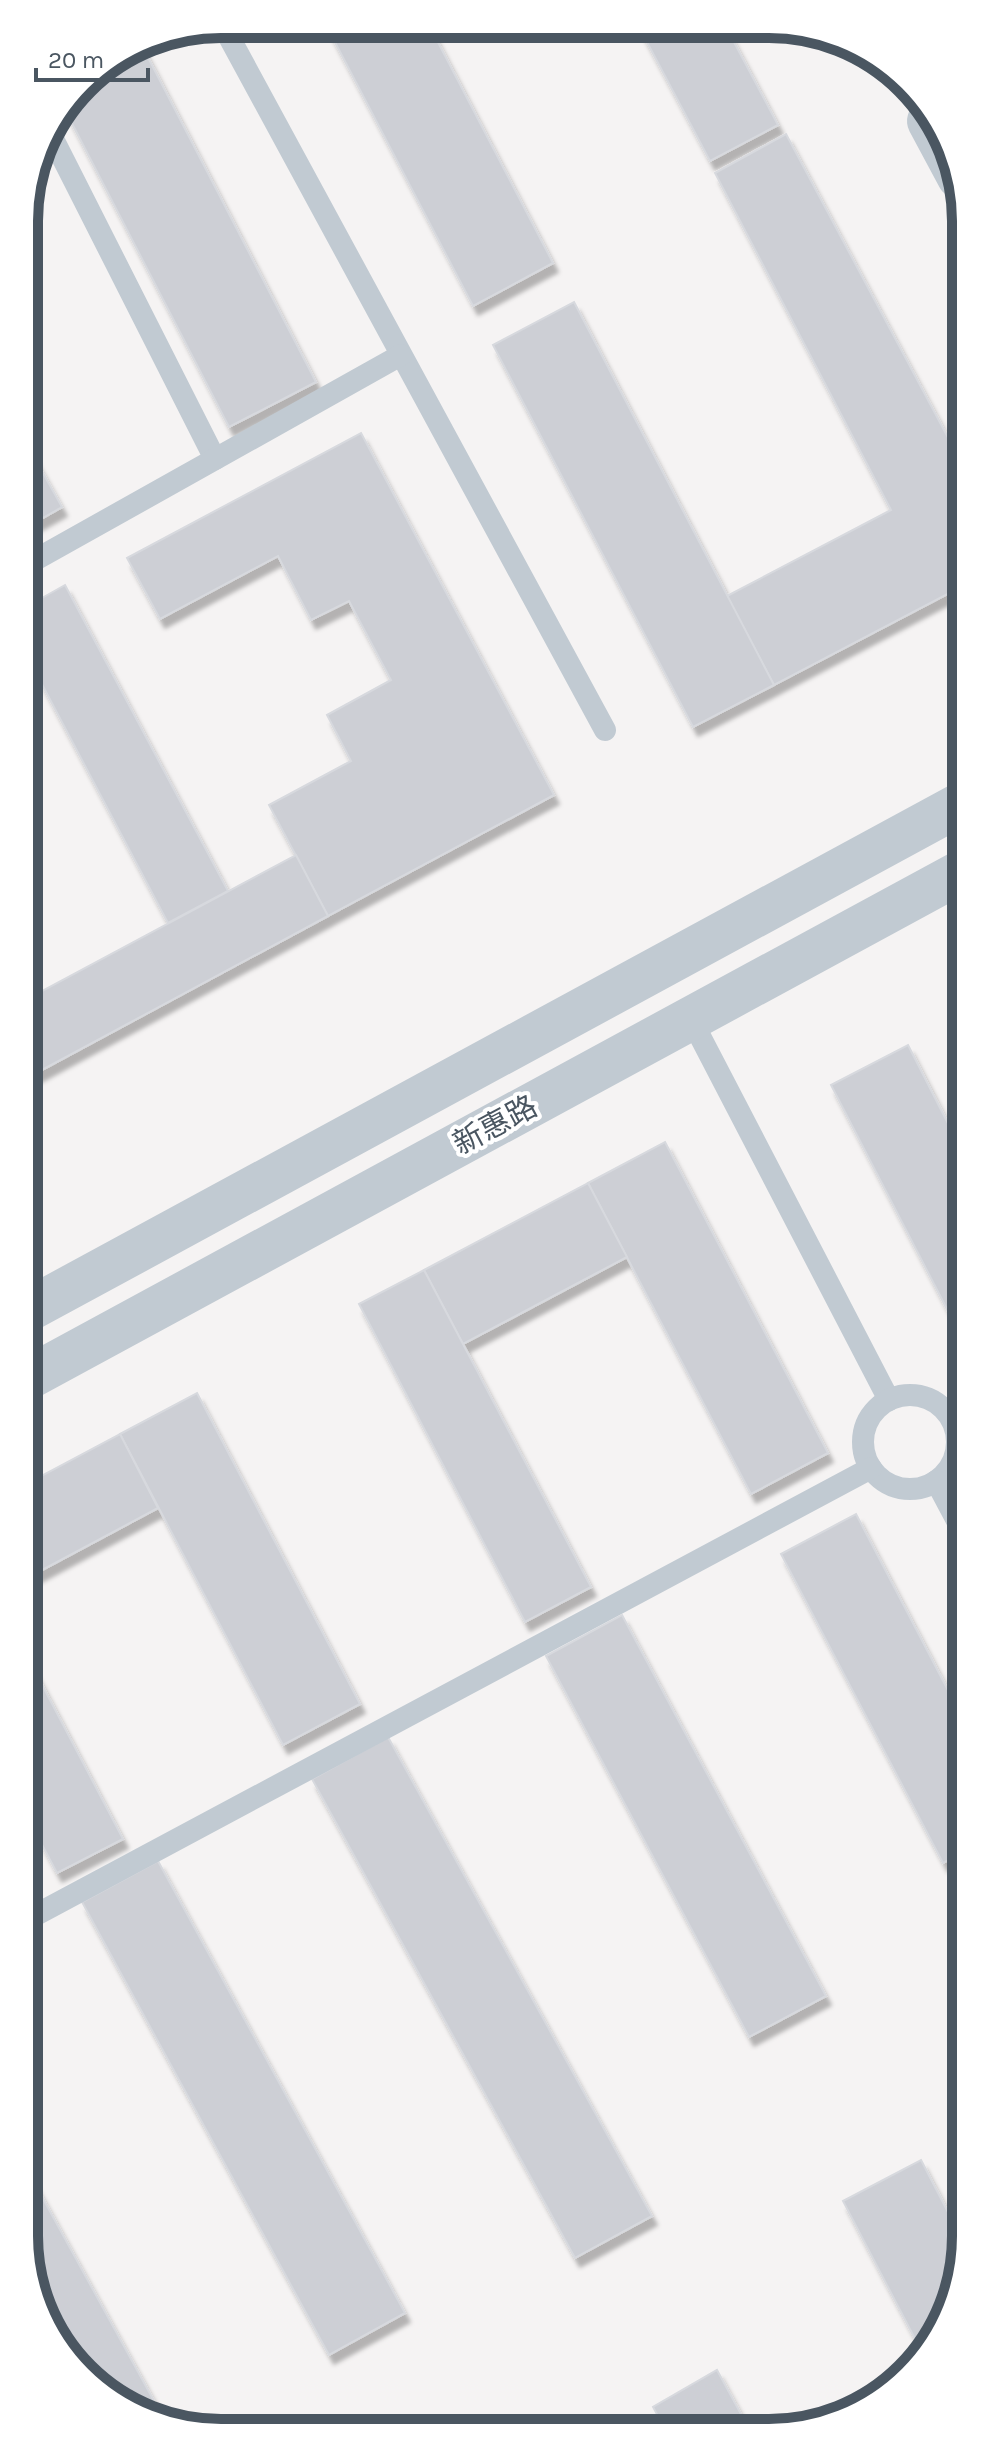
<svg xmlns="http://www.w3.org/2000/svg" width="990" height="2457" font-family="Karla,'Noto Sans SC',sans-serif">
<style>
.building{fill:#cdcfd5;stroke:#d7d9de;stroke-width:2;filter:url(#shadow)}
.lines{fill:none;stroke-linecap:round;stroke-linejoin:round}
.service{stroke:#c1cad2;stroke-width:22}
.tertiary{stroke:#c1cad2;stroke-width:44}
.labels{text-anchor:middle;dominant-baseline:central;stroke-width:8;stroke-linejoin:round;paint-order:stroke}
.street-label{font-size:30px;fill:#4a5661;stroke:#fff}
.rim{fill:none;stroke:#4a5661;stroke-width:10}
</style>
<defs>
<filter id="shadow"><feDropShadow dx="5" dy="9" stdDeviation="2" flood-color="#0004"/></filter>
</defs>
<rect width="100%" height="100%" fill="#f5f3f3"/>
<!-- building -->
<g class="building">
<path d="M 326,25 L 429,25 L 553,263 L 473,306 Z"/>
<path d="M 639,27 L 726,27 L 778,125 L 710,161 Z"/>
<path d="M 140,42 L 316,382 L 229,427 L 64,108 L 91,73 Z"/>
<path d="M 786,134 L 960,460 L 961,587 L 774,685 L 727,596 L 891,510 L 715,173 Z"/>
<path d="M 574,302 L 774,685 L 693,727 L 493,345 Z"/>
<path d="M 361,433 L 554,795 L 328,916 L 269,805 L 351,761 L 327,715 L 391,680 L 349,601 L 311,620 L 278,556 L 160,619 L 127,558 Z"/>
<path d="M 25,441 L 62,507 L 25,528 Z"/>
<path d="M 65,585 L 228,891 L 168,923 L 26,654 L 26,607 Z"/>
<path d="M 296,855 L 328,916 L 27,1078 L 27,999 Z"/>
<path d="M 908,1045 L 962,1151 L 963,1340 L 831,1085 Z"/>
<path d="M 665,1142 L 828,1453 L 751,1494 L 588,1183 Z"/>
<path d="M 588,1183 L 627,1257 L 463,1344 L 424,1270 Z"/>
<path d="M 424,1270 L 591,1587 L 525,1622 L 359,1304 Z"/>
<path d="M 197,1393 L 360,1704 L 283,1745 L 120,1434 Z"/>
<path d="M 120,1434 L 158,1508 L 29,1577 L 28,1483 Z"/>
<path d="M 856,1514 L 964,1721 L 964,1852 L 943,1863 L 781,1554 Z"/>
<path d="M 622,1615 L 826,1996 L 749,2037 L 546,1656 Z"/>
<path d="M 29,1660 L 123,1839 L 57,1873 L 29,1820 Z"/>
<path d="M 388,1737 L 652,2216 L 575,2258 L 312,1779 Z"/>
<path d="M 158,1861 L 405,2313 L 329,2355 L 82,1902 Z"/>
<path d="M 921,2160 L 966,2247 L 951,2311 L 924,2356 L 843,2201 Z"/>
<path d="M 30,2175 L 165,2421 L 91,2384 L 31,2287 Z"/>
<path d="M 717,2370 L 748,2427 L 664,2427 L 653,2407 Z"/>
<path d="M 471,2417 L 477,2428 L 450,2428 Z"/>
</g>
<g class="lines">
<!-- service -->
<g class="service">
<path d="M 222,24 L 605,730"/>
<path d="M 48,129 L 215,459"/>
<path d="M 26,565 L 401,355"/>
<path d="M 691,1019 L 889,1400"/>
<circle cx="910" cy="1442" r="47"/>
<path d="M 936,1481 L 963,1532"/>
<path d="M 30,1918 L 871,1468"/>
</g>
<!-- tertiary -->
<g class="tertiary">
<path d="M 929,121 L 959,177"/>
<path d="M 28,1310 L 961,804"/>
<path d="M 28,1378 L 961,872"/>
</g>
</g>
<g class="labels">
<!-- street labels -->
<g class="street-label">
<text transform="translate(495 1125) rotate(-28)">新惠路</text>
</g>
</g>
<!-- crop -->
<path d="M0 0H990V2457H0ZM221 38H769A183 183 0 0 1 952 221V2236A183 183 0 0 1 769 2419H221A183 183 0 0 1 38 2236V221A183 183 0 0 1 221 38Z" fill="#fff" fill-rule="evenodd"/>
<path class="rim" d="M221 38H769A183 183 0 0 1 952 221V2236A183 183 0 0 1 769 2419H221A183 183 0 0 1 38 2236V221A183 183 0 0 1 221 38Z"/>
<!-- scale -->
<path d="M36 68v12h112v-12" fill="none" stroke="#4a5661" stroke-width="4"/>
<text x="48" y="68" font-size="24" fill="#4a5661" stroke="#ffffff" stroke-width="6" paint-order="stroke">20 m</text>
</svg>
